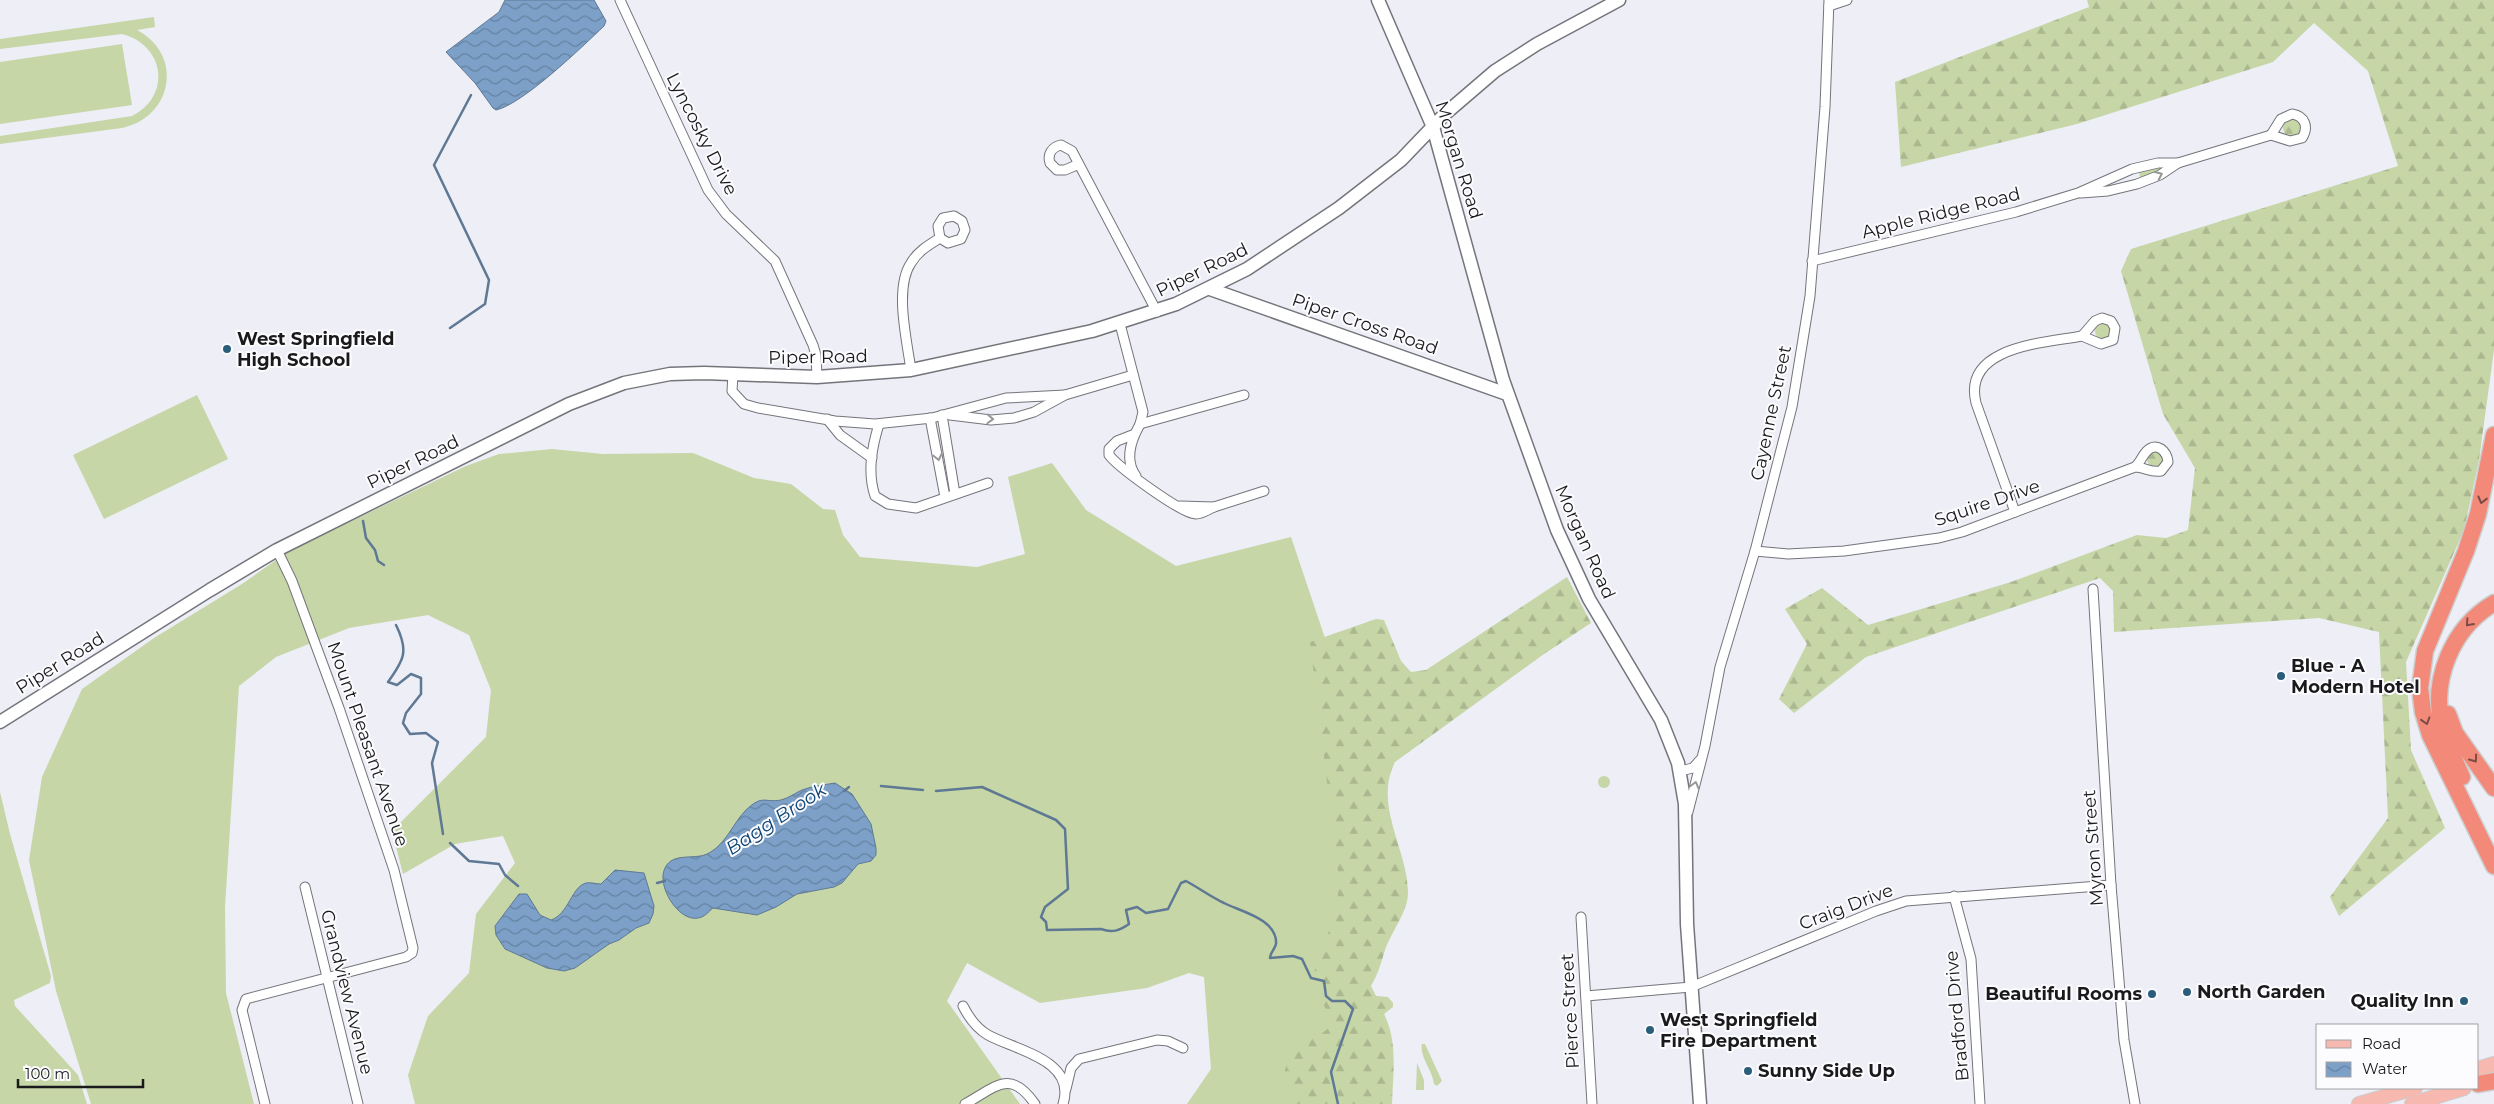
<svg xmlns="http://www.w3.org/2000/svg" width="2494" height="1104" font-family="Montserrat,sans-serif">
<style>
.grass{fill:#c6d6a7}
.forest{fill:url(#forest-firs)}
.water{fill:url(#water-waves);stroke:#5f7894}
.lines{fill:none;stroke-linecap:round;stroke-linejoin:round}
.stream{stroke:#5f7894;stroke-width:2.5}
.street-casing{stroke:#74757b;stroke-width:11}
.secondary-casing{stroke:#74757b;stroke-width:15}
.primary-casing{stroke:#cdcdcd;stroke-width:16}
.highway-casing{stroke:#cdcdcd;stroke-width:19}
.street{stroke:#fff;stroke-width:9}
.secondary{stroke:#fff;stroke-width:12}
.primary{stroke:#f7b8af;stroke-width:14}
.highway{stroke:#f28979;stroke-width:16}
.oneway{stroke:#989899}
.oneway2{stroke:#7b4c46}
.poi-dot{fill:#2a5d7a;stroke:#fcfcff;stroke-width:2}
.labels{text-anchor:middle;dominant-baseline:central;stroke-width:4;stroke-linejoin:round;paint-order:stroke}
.street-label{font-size:18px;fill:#1a1a1c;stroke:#fcfcff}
.poi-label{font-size:18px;font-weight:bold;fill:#1a1a1c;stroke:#fcfcff;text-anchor:start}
.water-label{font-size:19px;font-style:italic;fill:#0c4374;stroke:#fcfcff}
</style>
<defs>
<pattern id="forest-firs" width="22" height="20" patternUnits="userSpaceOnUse" patternTransform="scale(1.25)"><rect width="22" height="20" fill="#c6d6a7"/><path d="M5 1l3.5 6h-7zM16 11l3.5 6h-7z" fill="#aab78f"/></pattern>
<pattern id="water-waves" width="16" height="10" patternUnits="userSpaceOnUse" patternTransform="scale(1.25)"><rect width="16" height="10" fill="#7ca0c7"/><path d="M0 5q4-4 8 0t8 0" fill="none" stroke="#6582a1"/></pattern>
</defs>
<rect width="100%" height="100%" fill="#edeef6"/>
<!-- grass -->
<g class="grass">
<path d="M 154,17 L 155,27 L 137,30 C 184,55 173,117 122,128 L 0,144 L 0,136 L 132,116 C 172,96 165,45 122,34 L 0,49 L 0,39 Z"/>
<path d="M 122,44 L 132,105 L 0,124 L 0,62 Z"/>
<path d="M 2148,167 L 2168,167 L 2144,177 L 2140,177 L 2139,172 Z"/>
<circle cx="2103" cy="331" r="8"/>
<path d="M 197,395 L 228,459 L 104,519 L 73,455 Z"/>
<path d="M 552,449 L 603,454 L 693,453 L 754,478 L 791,484 L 823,509 L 835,510 L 843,535 L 860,557 L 977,567 L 1025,554 L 1008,477 L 1052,463 L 1086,510 L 1176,566 L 1291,537 L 1328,647 L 1366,904 L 1309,1104 L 1187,1104 L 1211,1069 L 1204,977 L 1189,973 L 1147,988 L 1040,1003 L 967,963 L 947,1001 L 1020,1104 L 415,1104 L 408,1075 L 428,1016 L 469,973 L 476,914 L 515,863 L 503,836 L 455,844 L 403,874 L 392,831 L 486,737 L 491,690 L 469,635 L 428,615 L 349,628 L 276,657 L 239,686 L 225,907 L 226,993 L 254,1104 L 91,1104 L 56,991 L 29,860 L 42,777 L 82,689 L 154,638 L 242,584 L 289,551 L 466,466 L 499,454 Z"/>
<circle cx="1604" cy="782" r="6"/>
<path d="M 0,792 L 10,834 L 51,976 L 50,983 L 14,1000 L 15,1006 L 78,1075 L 87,1104 L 0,1104 Z"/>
<path d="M 1422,1044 L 1425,1044 L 1442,1081 L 1437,1086 L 1434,1084 C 1433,1071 1419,1056 1422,1044 Z"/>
<path d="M 1417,1063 L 1424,1080 L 1424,1090 L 1416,1090 Z"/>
</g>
<!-- forest -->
<g class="forest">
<path d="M 2087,0 L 2494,0 L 2494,350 L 2479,460 L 2464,530 L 2406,662 L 2411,750 L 2445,828 L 2339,916 L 2330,897 L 2388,818 L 2379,632 L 2319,618 L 2114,632 L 2113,591 L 2100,578 L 1866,657 L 1794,713 L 1779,699 L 1807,644 L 1785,609 L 1822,588 L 1868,625 L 2011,582 L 2137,535 L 2166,538 L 2188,530 L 2195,468 L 2163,414 L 2121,271 L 2131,249 L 2398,166 L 2368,71 L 2314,23 L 2273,62 L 2077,124 L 1901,167 L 1895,82 L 2089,7 Z"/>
<circle cx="2292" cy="128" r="9"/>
<circle cx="2155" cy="459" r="8"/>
<path d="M 1567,577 L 1591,623 L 1544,654 L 1395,762 C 1373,806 1408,849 1408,893 C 1408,912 1391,932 1385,950 C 1381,963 1378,974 1371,986 L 1376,996 L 1388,997 L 1393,1003 L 1393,1007 L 1384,1014 C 1398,1042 1393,1073 1392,1104 L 1294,1104 L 1295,1093 C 1292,1089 1288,1085 1286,1081 C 1278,1064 1304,1044 1316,1036 C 1321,1033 1328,1031 1330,1025 C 1334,1014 1315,997 1314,984 C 1313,956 1330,936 1336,911 C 1338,901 1338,890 1339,880 L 1310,642 L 1376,619 L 1384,620 L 1401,661 L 1411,672 L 1426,670 Z"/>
</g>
<!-- water -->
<g class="water">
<path d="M 505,0 L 594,0 L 606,21 L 604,26 C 582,47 523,104 496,110 L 493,108 L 475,83 L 446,52 L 499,12 Z"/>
<path d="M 835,783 L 852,794 L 871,824 L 876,848 L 876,855 L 871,861 L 858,864 L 842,883 L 834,887 L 797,894 L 776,907 L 757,915 L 713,908 C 708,912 705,917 698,918 C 678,922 656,885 665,868 C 673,851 696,861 709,853 C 726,844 733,823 746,810 C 763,794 764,803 781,800 C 789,798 795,793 802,790 C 812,786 824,785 835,783 Z"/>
<path d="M 615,870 L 644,873 L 654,906 L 653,914 L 649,923 L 636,928 L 619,940 L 609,944 L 575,968 L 564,971 L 547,968 L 505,949 L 496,935 L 495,926 L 519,894 L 527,894 L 540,915 L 551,920 C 569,914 571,887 586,883 C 591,882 596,884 601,884 Z"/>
</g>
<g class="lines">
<!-- stream -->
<g class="stream">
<path d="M 450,328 L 485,304 L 489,280 L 434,165 L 471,95"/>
<path d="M 363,521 L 366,538 L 375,550 L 378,561 L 384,565"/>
<path d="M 396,625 C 409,651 404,660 388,682 L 397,685 L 411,674 L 421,678 L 421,694 L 406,713 L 403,723 L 410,734 L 426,733 L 438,742 L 432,763 L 443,834"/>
<path d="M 881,786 L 923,790"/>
<path d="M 844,791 L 849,787"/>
<path d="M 936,791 L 982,787 L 1056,820 L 1065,829 L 1068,889 L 1045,907 L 1041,917 L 1046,922 L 1047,930 L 1101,929 C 1112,933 1119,931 1129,924 L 1126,910 L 1137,907 L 1146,913 L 1168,909 L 1181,883 L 1186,881 C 1199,888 1211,897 1224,903 C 1239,911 1278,919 1276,944 C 1275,949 1270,953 1270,958 L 1293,956 L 1302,959 L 1311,978 L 1324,981 L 1326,996 L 1332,1001 L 1345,1001 L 1353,1009 L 1331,1072 L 1338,1104"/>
<path d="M 450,843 L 469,861 L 499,864 L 505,875 L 518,886"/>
<path d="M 657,883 L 665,881"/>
</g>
<defs>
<g id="street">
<path d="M 620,0 L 708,190 L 726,214 L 775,261 L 813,345 L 816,355 L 817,377"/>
<path d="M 1829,6 L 1847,0"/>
<path d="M 2292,114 C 2305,116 2309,127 2302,138 L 2290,141 L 2271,135 L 2281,119 Z"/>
<path d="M 1079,164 L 1065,170 L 1057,170 L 1050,163 C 1047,154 1052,147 1061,145 L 1072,151 L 1157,312"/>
<path d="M 2081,193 L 2108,191 L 2137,184 L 2160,175 L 2178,163 L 2271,135"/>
<path d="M 1812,261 L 2016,212 L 2078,193 L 2132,169 L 2158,163 L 2178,163"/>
<path d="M 2102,318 L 2111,321 L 2115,328 L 2113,340 L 2101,344 L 2082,336 L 2095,321 Z"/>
<path d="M 1120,324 L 1143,412 L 1140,424 L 1135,434 L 1117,441 L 1109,449 L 1109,455 C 1118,467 1182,514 1196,514 C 1202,514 1209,509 1214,507 L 1180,506"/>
<path d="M 911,370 C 907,341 894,288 911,263 C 918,251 929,245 940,238 L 948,243 L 961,239 L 965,230 L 962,221 L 954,216 L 943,218 L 938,226 L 940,238"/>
<path d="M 733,374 L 732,391 L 744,404 L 758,408 L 835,421 L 875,424 L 932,418 L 1006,398 L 1065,395"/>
<path d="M 942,415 L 955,494"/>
<path d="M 950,415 L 991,420 L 1014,418 L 1034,412 L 1065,395 L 1133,375"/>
<path d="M 930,418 L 945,497"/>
<path d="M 827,419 L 840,435 L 872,458"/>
<path d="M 879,424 C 872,447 867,472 875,496 L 888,504 L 916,508 L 988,483"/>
<path d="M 1140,424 L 1244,395"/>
<path d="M 1135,434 C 1129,448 1127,464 1136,476"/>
<path d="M 1214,507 L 1264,491"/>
<path d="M 2015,512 L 1976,403 C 1962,346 2045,343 2082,336"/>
<path d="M 1755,551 L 1788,554 L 1844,551 L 1939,538 L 1962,532 L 2135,467 C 2144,467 2151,473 2161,471 L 2168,462 C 2167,451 2157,442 2148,450 C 2142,455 2141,462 2135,467"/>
<path d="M 2093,589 L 2111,885 L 2124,1040 L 2135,1104"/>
<path d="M 1680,771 L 1693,768 L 1700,760"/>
<path d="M 1688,812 L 1705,746 L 1720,667 L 1755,551 L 1792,407 L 1810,296 L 1825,107 L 1829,0"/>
<path d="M 305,887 L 358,1104"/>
<path d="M 1954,896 L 1971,959 L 1980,1104"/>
<path d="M 1581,917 L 1592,1104"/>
<path d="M 1586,996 L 1691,987 L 1876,911 L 1906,901 L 2111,885"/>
<path d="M 963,1006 C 969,1018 976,1028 988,1035 C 1015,1050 1077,1060 1063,1104"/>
<path d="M 1066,1089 L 1071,1068 L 1079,1059 L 1157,1040 L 1168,1041 L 1183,1048"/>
<path d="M 265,1104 L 242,1010 L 246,999 L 406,957 L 412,953 L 413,948 L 394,870 L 339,708 L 292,581 L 277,550"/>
<path d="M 965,1104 C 996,1087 1010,1068 1035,1104"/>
</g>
<g id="secondary">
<path d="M 1378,0 L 1433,127 L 1503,380 L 1557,530 L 1589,599 L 1661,720 L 1678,763 L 1685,804 L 1687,924 L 1700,1104"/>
<path d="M 1210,289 L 1507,394"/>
<path d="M 0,722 L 210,590 L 277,550 L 569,404 L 624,383 L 670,374 L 704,373 L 817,377 L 911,370 L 1092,331 L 1176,304 L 1247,269 L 1339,208 L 1401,160 L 1446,113 L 1495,71 L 1537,44 L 1619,0"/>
</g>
<g id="primary">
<path d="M 2478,1069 L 2494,1064"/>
<path d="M 2359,1104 L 2415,1088"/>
<path d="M 2412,1104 L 2464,1088"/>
</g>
<g id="highway">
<path d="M 2494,435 L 2478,514 L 2466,551 L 2425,651 L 2420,688 L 2423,712 L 2430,735 L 2494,866"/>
<path d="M 2448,714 L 2455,733 L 2494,788"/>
<path d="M 2462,777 C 2455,761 2447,744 2442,727 C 2431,679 2452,628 2494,603"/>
<path d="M 2478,1084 L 2494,1081"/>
</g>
</defs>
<!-- street casing -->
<use href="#street" class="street-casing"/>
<!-- secondary casing -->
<use href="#secondary" class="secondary-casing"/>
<!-- primary casing -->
<use href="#primary" class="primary-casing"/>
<!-- highway casing -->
<use href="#highway" class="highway-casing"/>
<!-- street -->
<use href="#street" class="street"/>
<!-- secondary -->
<use href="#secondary" class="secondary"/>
<!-- primary -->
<use href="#primary" class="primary"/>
<!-- highway -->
<use href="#highway" class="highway"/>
</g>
<!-- one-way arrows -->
<defs><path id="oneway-chevron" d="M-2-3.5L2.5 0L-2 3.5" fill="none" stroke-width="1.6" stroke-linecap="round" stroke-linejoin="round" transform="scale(1.25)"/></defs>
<g class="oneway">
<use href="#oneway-chevron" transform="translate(2159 175) rotate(-25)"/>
<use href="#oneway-chevron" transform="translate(990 419) rotate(2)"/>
<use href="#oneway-chevron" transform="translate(938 457) rotate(77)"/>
<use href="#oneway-chevron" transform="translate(1695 785) rotate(-75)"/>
</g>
<g class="oneway2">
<use href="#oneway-chevron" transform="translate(2482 500) rotate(104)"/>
<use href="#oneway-chevron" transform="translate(2469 623) rotate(132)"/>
<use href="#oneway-chevron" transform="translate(2426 721) rotate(73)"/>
<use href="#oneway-chevron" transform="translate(2474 759) rotate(54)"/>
</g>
<!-- markers -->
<g class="poi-dot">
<circle cx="227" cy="349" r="5"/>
<circle cx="2281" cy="676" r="5"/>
<circle cx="2187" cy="992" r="5"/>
<circle cx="2152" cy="994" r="5"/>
<circle cx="2464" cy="1001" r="5"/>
<circle cx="1650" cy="1030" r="5"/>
<circle cx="1748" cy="1071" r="5"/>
</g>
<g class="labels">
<!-- street labels -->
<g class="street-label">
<text transform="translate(702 134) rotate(63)">Lyncosky Drive</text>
<text transform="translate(1459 160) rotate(73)">Morgan Road</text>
<text transform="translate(1941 213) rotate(-14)">Apple Ridge Road</text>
<text transform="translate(1202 270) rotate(-26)">Piper Road</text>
<text transform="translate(1365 324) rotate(19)">Piper Cross Road</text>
<text transform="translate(818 357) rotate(-1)">Piper Road</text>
<text transform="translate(1771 413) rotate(-78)">Cayenne Street</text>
<text transform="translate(413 462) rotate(-26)">Piper Road</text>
<text transform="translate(1987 503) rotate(-19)">Squire Drive</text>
<text transform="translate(1585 542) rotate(66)">Morgan Road</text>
<text transform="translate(60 663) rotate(-32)">Piper Road</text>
<text transform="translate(368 744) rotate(71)">Mount Pleasant Avenue</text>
<text transform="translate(2093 848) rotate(-94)">Myron Street</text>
<text transform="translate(1846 907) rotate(-21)">Craig Drive</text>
<text transform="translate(347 992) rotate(76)">Grandview Avenue</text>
<text transform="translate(1570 1011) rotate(-93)">Pierce Street</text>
<text transform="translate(1957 1016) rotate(-95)">Bradford Drive</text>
</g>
<!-- poi labels -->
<g class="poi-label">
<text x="237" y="339">West Springfield<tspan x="237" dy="21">High School</tspan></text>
<text x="2291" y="666">Blue - A<tspan x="2291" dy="21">Modern Hotel</tspan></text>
<text x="2197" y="992">North Garden</text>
<text x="2142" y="994" text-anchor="end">Beautiful Rooms</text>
<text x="2454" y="1001" text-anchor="end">Quality Inn</text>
<text x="1660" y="1020">West Springfield<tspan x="1660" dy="21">Fire Department</tspan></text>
<text x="1758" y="1071">Sunny Side Up</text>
</g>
<!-- water labels -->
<g class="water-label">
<text transform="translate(776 819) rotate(-33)">Bagg Brook</text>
</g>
</g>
<!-- legend -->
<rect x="2316" y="1024" width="162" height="65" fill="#fcfcff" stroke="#a2a2a4"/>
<rect x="2326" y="1040" width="25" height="8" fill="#f7b8af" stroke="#a2a2a4"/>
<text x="2362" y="1049" font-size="15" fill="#1a1a1c">Road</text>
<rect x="2326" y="1062" width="25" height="15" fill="url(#water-waves)" stroke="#a2a2a4"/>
<text x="2362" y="1074" font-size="15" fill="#1a1a1c">Water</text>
<!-- scale -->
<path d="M18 1079v8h125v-8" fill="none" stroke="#1a1a1c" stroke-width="2.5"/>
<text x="25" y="1079" font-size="15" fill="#1a1a1c" stroke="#fcfcff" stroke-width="4" paint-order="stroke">100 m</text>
</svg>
